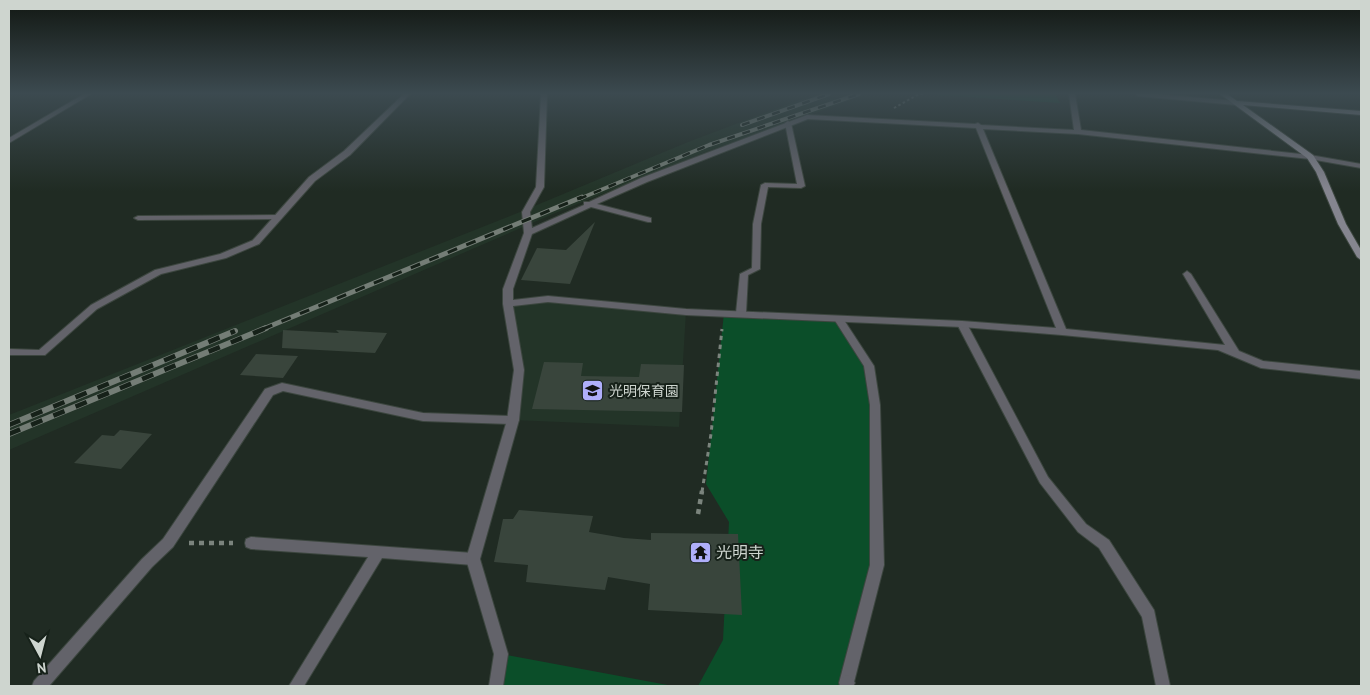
<svg xmlns="http://www.w3.org/2000/svg" width="1370" height="695" font-family="'PT Sans','Noto Sans JP',sans-serif">
<style>
.built{fill:#233428}
.green{fill:#0b4e29}
.building{fill:#39453c}
.lines{fill:none;stroke-linecap:round;stroke-linejoin:round}
.lane-casing{stroke:#3c463f;stroke-width:2}
.street-casing{stroke:#3c463f;stroke-width:2}
.secondary-casing{stroke:#3c463f;stroke-width:2}
.path-far2{stroke:#7b847d;stroke-width:2;stroke-dasharray:2.5 2.5;stroke-linecap:butt}
.path-far1{stroke:#7b847d;stroke-width:3;stroke-dasharray:4.5 4.5;stroke-linecap:butt}
.path{stroke:#7b847d;stroke-width:4.5;stroke-dasharray:5 5;stroke-linecap:butt}
.lane{fill:#63636a;fill-rule:evenodd}
.street{fill:#63636a;fill-rule:evenodd}
.secondary{fill:#85858f;fill-rule:evenodd}
.rail-far2-casing{stroke:#747d76;stroke-width:4}
.rail-far1-casing{stroke:#747d76;stroke-width:5}
.rail-casing{stroke:#747d76;stroke-width:6}
.rail-far2{stroke:#162119;stroke-width:2.5;stroke-dasharray:8;stroke-linecap:butt}
.rail-far1{stroke:#162119;stroke-width:3;stroke-dasharray:10;stroke-linecap:butt}
.rail{stroke:#162119;stroke-width:4.5;stroke-dasharray:12;stroke-linecap:butt}
.labels{text-anchor:middle;dominant-baseline:central;stroke-width:4;stroke-linejoin:round;paint-order:stroke}
.poi-label{font-size:14px;fill:#ced5cf;stroke:#162119;text-anchor:start}
.near-poi-label{font-size:16px;fill:#ced5cf;stroke:#162119;text-anchor:start}
</style>
<rect width="100%" height="100%" fill="#202b23"/>
<!-- built -->
<g class="built">
<path d="M 815,94 L 868,94 L 703,153 L 553,214 L 9,450 L 9,415 L 520,212 L 688,142 Z"/>
<path d="M 548,299 L 686,312 L 679,427 L 513,420 L 519,370 L 508,304 Z"/>
</g>
<!-- green -->
<g class="green">
<path d="M 941,94 L 1055,94 L 1060,103 L 935,95 Z"/>
<path d="M 724,313 L 839,319 L 869,366 L 877,565 L 846,686 L 698,686 L 723,640 L 729,522 L 706,484 Z"/>
<path d="M 501,654 L 673,686 L 496,686 Z"/>
</g>
<!-- building -->
<g class="building">
<path d="M 595,222 L 570,284 L 521,280 L 537,248 L 566,250 Z"/>
<path d="M 283,330 L 339,333 L 336,330 L 387,333 L 375,353 L 282,348 Z"/>
<path d="M 256,354 L 298,356 L 283,378 L 240,375 Z"/>
<path d="M 544,362 L 583,363 L 581,376 L 639,377 L 641,364 L 684,365 L 682,412 L 532,409 Z"/>
<path d="M 120,430 L 152,434 L 121,469 L 74,463 L 102,435 L 114,436 Z"/>
<path d="M 519,510 L 593,516 L 589,532 L 624,538 L 651,540 L 651,533 L 738,534 L 742,615 L 648,610 L 650,584 L 608,577 L 605,590 L 526,582 L 528,565 L 494,562 L 503,519 L 513,519 Z"/>
</g>
<g class="lines">
<defs>
<g id="lane">
<path d="M 788,121 L 791,123 L 805,186 L 801,188 L 768,187 L 761,224 L 760,269 L 748,275 L 746,313 L 741,316 L 736,313 L 740,274 L 752,268 L 753,224 L 761,185 L 765,183 L 797,184 L 785,123 Z"/>
<path d="M 278,215 L 282,217 L 281,219 L 138,220 L 134,218 L 138,216 Z"/>
<path d="M 256,239 L 259,240 L 259,244 L 226,258 L 161,274 L 97,309 L 45,355 L 9,355 L 9,349 L 39,350 L 91,305 L 155,270 L 220,254 Z"/>
<path d="M 839,316 L 842,317 L 874,366 L 880,405 L 884,565 L 853,686 L 841,686 L 839,683 L 870,565 L 870,405 L 864,366 L 834,319 Z"/>
<path d="M 962,321 L 967,324 L 1048,477 L 1086,524 L 1109,540 L 1154,610 L 1170,686 L 1156,686 L 1142,617 L 1099,548 L 1078,532 L 1040,483 L 957,324 Z"/>
<path d="M 282,383 L 423,413 L 513,416 L 517,417 L 519,420 L 517,423 L 513,424 L 423,421 L 283,391 L 273,395 L 173,547 L 152,567 L 49,686 L 32,686 L 34,681 L 142,559 L 163,539 L 265,389 Z"/>
<path d="M 251,537 L 473,553 L 478,555 L 480,559 L 478,563 L 473,565 L 382,558 L 304,686 L 289,686 L 368,557 L 251,549 L 246,547 L 245,543 L 246,539 Z"/>
</g>
<g id="street">
<path d="M 84,94 L 91,94 L 9,143 L 9,138 Z"/>
<path d="M 404,94 L 410,94 L 350,155 L 315,181 L 259,244 L 253,244 L 253,240 L 309,177 L 344,151 Z"/>
<path d="M 541,94 L 547,94 L 544,187 L 530,212 L 532,228 L 584,205 L 584,202 L 589,202 L 641,178 L 807,115 L 975,124 L 978,123 L 981,125 L 1074,130 L 1069,94 L 1075,94 L 1081,130 L 1310,155 L 1361,164 L 1361,168 L 1310,159 L 1078,134 L 983,129 L 1066,329 L 1225,345 L 1183,274 L 1187,271 L 1191,274 L 1239,351 L 1263,361 L 1361,371 L 1361,379 L 1261,368 L 1218,350 L 1062,335 L 962,327 L 686,315 L 548,302 L 513,306 L 524,370 L 519,420 L 480,559 L 508,654 L 503,686 L 489,686 L 494,654 L 466,559 L 507,420 L 514,370 L 503,304 L 503,289 L 524,233 L 522,212 L 536,187 ZM 808,119 L 976,128 L 1056,328 L 962,321 L 686,309 L 548,296 L 513,300 L 513,289 L 532,234 L 591,207 L 648,222 L 651,222 L 651,218 L 597,204 L 647,182 Z"/>
<path d="M 1135,94 L 1156,94 L 1236,101 L 1239,103 L 1236,105 L 1138,96 Z"/>
<path d="M 847,675 L 852,678 L 855,683 L 853,686 L 839,686 L 842,678 Z"/>
</g>
<path id="secondary" d="M 1220,94 L 1227,94 L 1237,101 L 1361,111 L 1361,115 L 1243,105 L 1313,155 L 1324,172 L 1346,224 L 1361,250 L 1361,260 L 1357,257 L 1338,224 L 1316,172 L 1307,158 Z"/>
</defs>
<!-- lane casing -->
<use href="#lane" class="lane-casing"/>
<!-- street casing -->
<use href="#street" class="street-casing"/>
<!-- secondary casing -->
<use href="#secondary" class="secondary-casing"/>
<!-- path-far2 -->
<path class="path-far2" d="M 894,108 L 919,94 L 925,94"/>
<!-- path-far1 -->
<path class="path-far1" d="M 702,492 L 711,434 L 722,329"/>
<!-- path -->
<g class="path">
<path d="M 698,514 L 702,491"/>
<path d="M 189,543 L 233,543"/>
</g>
<!-- lane -->
<use href="#lane" class="lane"/>
<!-- street -->
<use href="#street" class="street"/>
<!-- secondary -->
<use href="#secondary" class="secondary"/>
<defs>
<g id="rail-far2">
<path d="M 742,125 L 829,94"/>
<path d="M 579,199 L 709,145 L 859,94"/>
</g>
<path id="rail-far1" d="M 263,329 L 582,197"/>
<g id="rail">
<path d="M 9,425 L 235,331"/>
<path d="M 9,434 L 266,328"/>
</g>
</defs>
<!-- rail-far2 casing -->
<use href="#rail-far2" class="rail-far2-casing"/>
<!-- rail-far1 casing -->
<use href="#rail-far1" class="rail-far1-casing"/>
<!-- rail casing -->
<use href="#rail" class="rail-casing"/>
<!-- rail-far2 -->
<use href="#rail-far2" class="rail-far2"/>
<!-- rail-far1 -->
<use href="#rail-far1" class="rail-far1"/>
<!-- rail -->
<use href="#rail" class="rail"/>
</g>
<!-- sky -->
<linearGradient id="sky" x2="0" y2="1"><stop stop-color="#121813"/><stop offset="0.49" stop-color="#3c4a50"/><stop offset="1" stop-color="#3c4a50" stop-opacity="0"/></linearGradient>
<rect width="1370" height="191" fill="url(#sky)"/>
<!-- icons -->
<defs>
<symbol id="school-square" viewBox="-11 -11 22 22"><rect x="-9" y="-9" width="18" height="18" rx="4" fill="#afaefa" stroke="#162119"/><path d="M0-5L7-2L0 1L-7-2ZM-4 1L0 2.5L4 1V4Q0 6-4 4Z" fill="#111"/></symbol>
<symbol id="temple-square" viewBox="-11 -11 22 22"><rect x="-9" y="-9" width="18" height="18" rx="4" fill="#afaefa" stroke="#162119"/><path d="M0-6L5-2H3V0L6.5 2.5H4V6H1.5V3h-3V6H-4V2.5H-6.5L-3 0V-2H-5Z" fill="#111"/></symbol>
</defs>
<g fill-rule="evenodd">
<use href="#school-square" x="580" y="378" width="25" height="25"/>
<use href="#temple-square" x="688" y="540" width="25" height="25"/>
</g>
<g class="labels">
<!-- poi labels -->
<g class="poi-label">
<text x="609" y="391">光明保育園</text>
</g>
<!-- near-poi labels -->
<g class="near-poi-label">
<text x="716" y="552">光明寺</text>
</g>
</g>
<!-- border -->
<rect width="1370" height="695" fill="none" stroke="#ced5cf" stroke-width="20"/>
<!-- north arrow -->
<g transform="translate(40 655) rotate(173)" stroke="#162119" stroke-width="4" paint-order="stroke">
<path d="M0-4L9 19L0 12L-9 19Z" fill="#ced5cf"/>
<text y="-8" font-size="14" font-weight="bold" text-anchor="middle" fill="#ced5cf">N</text>
</g>
</svg>
